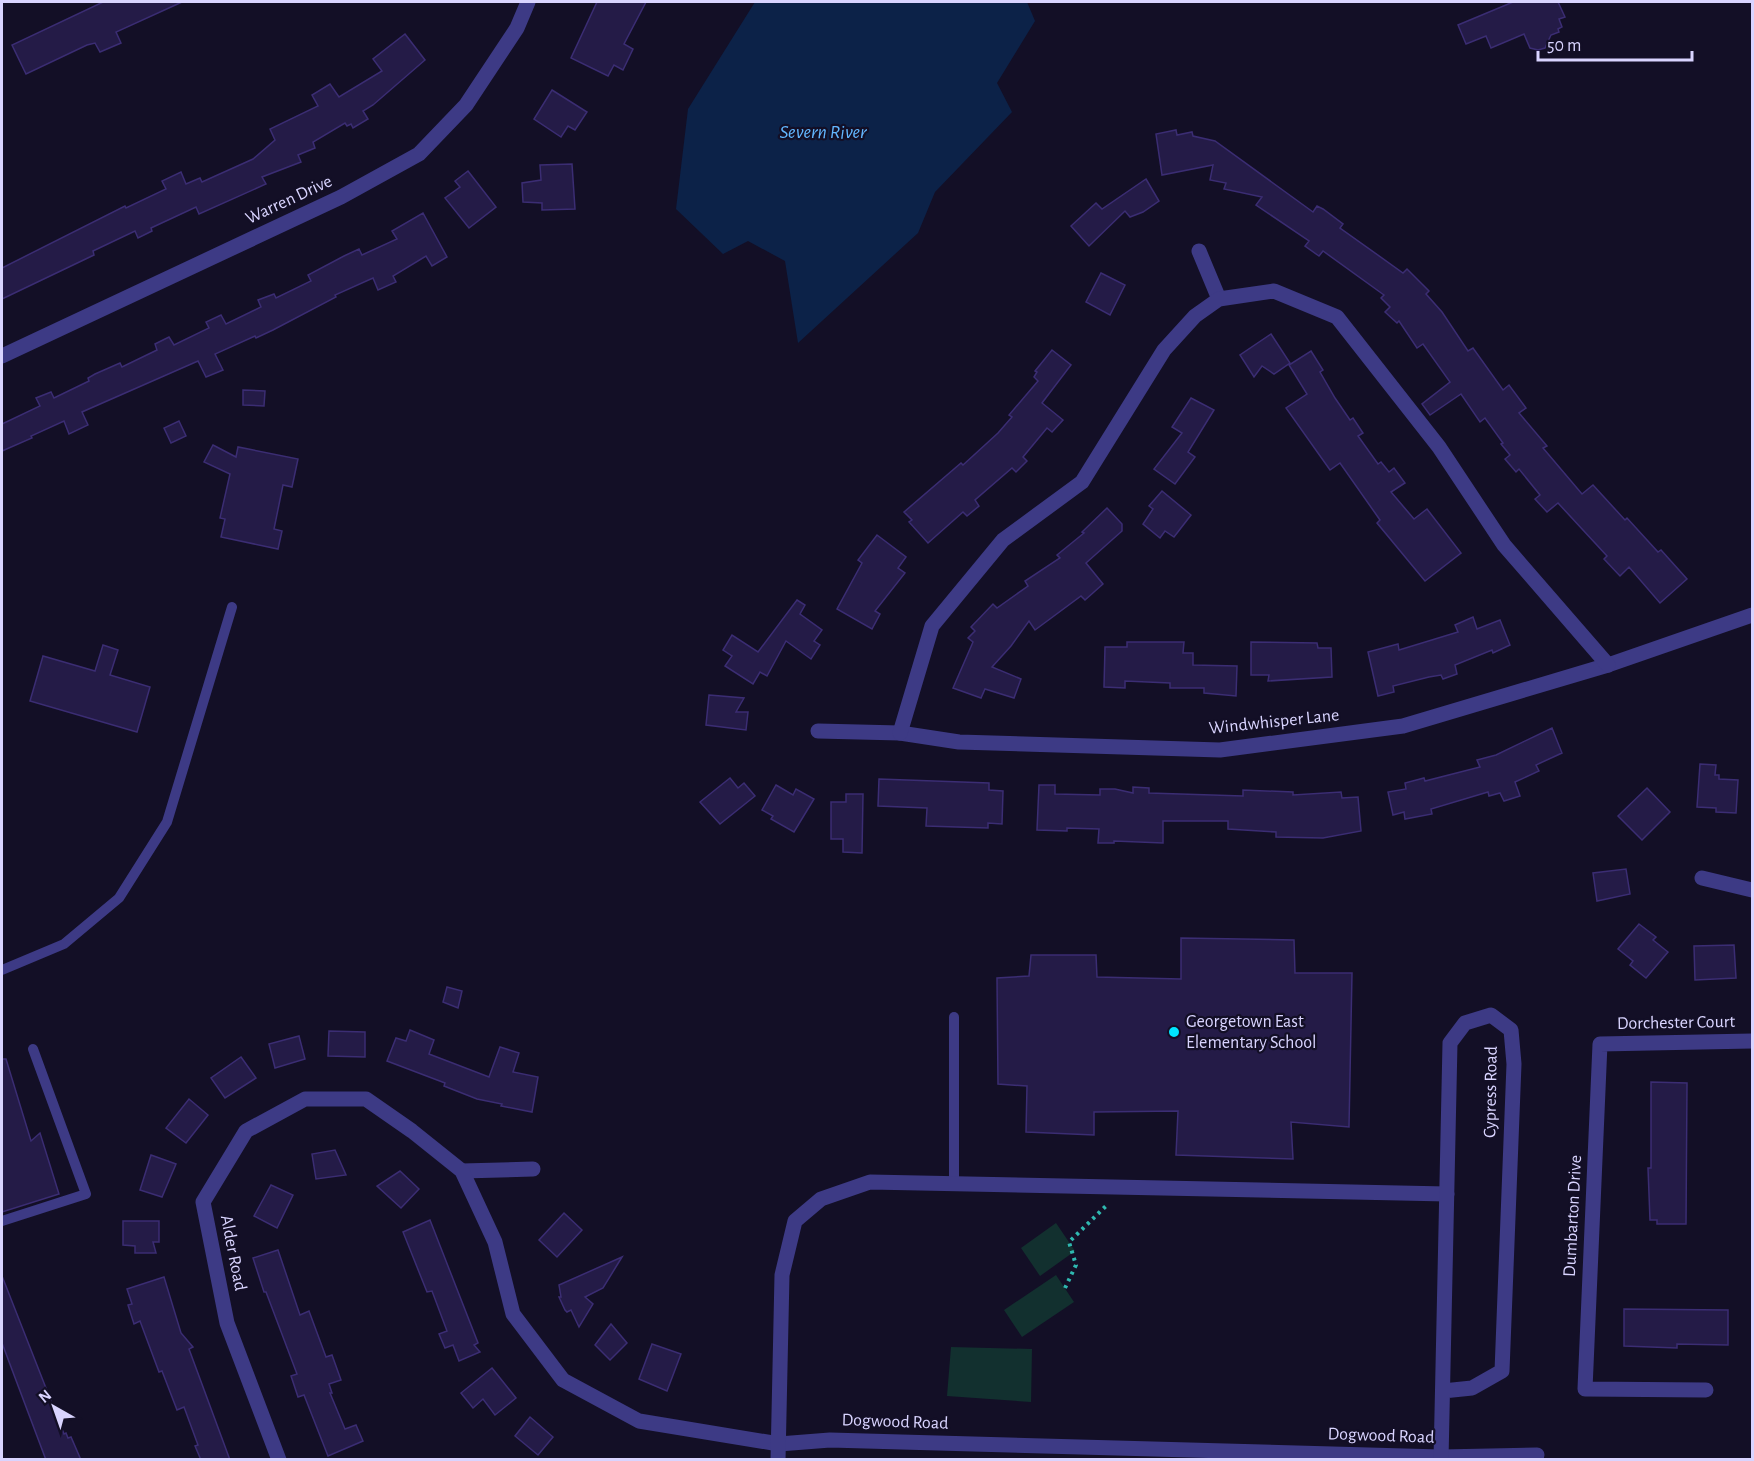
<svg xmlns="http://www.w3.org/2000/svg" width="1754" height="1461" font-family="'Alegreya Sans',sans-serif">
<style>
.green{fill:#12302f}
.water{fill:#0c2248}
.building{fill:#241b47;stroke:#3b2d73;stroke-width:1.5}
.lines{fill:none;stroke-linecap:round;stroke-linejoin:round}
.path{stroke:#2fb8b0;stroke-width:4;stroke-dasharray:3 4.5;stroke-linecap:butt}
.lane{stroke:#3d3a85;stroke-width:10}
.street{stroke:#3d3a85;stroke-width:15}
.poi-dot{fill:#00e5ff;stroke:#130f26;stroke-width:2}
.labels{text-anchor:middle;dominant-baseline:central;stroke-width:4.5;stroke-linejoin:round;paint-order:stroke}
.street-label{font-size:18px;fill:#d9d4ff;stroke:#130f26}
.poi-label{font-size:18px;fill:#d9d4ff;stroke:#130f26;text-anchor:start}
.water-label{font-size:20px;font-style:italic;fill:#62b6ff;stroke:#130f26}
</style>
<rect width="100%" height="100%" fill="#130f26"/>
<!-- green -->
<g class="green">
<path d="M 1056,1223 L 1075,1251 L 1040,1276 L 1021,1248 Z"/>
<path d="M 1056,1275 L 1074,1302 L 1022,1337 L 1004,1310 Z"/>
<path d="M 951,1347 L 1032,1349 L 1031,1402 L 947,1396 Z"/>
</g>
<!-- water -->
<path class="water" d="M 755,2 L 1027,2 L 1035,21 L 997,83 L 1012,112 L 935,192 L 918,233 L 798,343 L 785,261 L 748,241 L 723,254 L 676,209 L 688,109 Z"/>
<!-- building -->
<g class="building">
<path d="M 103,2 L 182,2 L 116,32 L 121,43 L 100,52 L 95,43 L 87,45 L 26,74 L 12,45 Z"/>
<path d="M 597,2 L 646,2 L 624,44 L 633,49 L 623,70 L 614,65 L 608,76 L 571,58 Z"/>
<path d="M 1513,2 L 1558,2 L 1565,17 L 1559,19 L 1562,27 L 1558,29 L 1559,32 L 1551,35 L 1545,48 L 1538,50 L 1530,48 L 1524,34 L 1491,48 L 1486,36 L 1466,44 L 1458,25 Z"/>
<path d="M 405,34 L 425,60 L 373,105 L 363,111 L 368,119 L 353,128 L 351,124 L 347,126 L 345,123 L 313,142 L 315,148 L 298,155 L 301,162 L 262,177 L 266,184 L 199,214 L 196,207 L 151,228 L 152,231 L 138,238 L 135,231 L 93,251 L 94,255 L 2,299 L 2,268 L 125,206 L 126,208 L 166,189 L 162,181 L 181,172 L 186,184 L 200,178 L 202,182 L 253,159 L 275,140 L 270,129 L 318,106 L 312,95 L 330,84 L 339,97 L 382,71 L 373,59 Z"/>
<path d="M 552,90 L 587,112 L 575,130 L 568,126 L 561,137 L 534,119 Z"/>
<path d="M 1176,130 L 1177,135 L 1192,132 L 1193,136 L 1215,141 L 1313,212 L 1317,206 L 1323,209 L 1343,224 L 1340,228 L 1403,273 L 1407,269 L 1429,291 L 1426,294 L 1442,312 L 1468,351 L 1473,348 L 1503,390 L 1509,385 L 1526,408 L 1519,413 L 1547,446 L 1543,448 L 1582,494 L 1593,485 L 1625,520 L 1627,518 L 1658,552 L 1661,550 L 1687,579 L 1660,603 L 1629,567 L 1620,576 L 1604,559 L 1607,556 L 1558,503 L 1547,512 L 1535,499 L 1540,495 L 1519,469 L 1516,472 L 1505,459 L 1510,455 L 1501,444 L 1503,443 L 1485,418 L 1480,422 L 1461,394 L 1430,415 L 1422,404 L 1450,382 L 1423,344 L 1417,348 L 1399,321 L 1397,323 L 1385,312 L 1390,307 L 1381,298 L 1384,295 L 1323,251 L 1319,256 L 1305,246 L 1309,241 L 1256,205 L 1262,197 L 1224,189 L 1226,183 L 1210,180 L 1213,165 L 1162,175 L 1156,134 Z"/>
<path d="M 572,164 L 575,209 L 542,210 L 542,203 L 523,202 L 522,183 L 541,180 L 540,165 Z"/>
<path d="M 468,171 L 496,207 L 469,228 L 445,198 L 460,187 L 455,181 Z"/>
<path d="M 1146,179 L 1159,201 L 1143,212 L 1130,217 L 1125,211 L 1089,246 L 1071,226 L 1096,203 L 1102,209 Z"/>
<path d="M 423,213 L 447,257 L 432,266 L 426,256 L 393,276 L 396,282 L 378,290 L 373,278 L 335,295 L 336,297 L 273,330 L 256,338 L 255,336 L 215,354 L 223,370 L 206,377 L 198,361 L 82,412 L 88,425 L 69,434 L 64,421 L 31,436 L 32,438 L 2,451 L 2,424 L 40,406 L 36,398 L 51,392 L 54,398 L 89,381 L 88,378 L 95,374 L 120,363 L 122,367 L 157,350 L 155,344 L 169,337 L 174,345 L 209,328 L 206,322 L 221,315 L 226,324 L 261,307 L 258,300 L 274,294 L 276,298 L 311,281 L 308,275 L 344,256 L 359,249 L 362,255 L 397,239 L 392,231 Z"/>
<path d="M 1101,273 L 1125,285 L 1110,315 L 1086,302 Z"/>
<path d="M 1271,334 L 1290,363 L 1274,374 L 1262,366 L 1254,377 L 1240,355 Z"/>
<path d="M 1052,350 L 1071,365 L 1042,403 L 1063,420 L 1052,432 L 1047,428 L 1023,457 L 1027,461 L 1016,472 L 1012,468 L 975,500 L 979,506 L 967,516 L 963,512 L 928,543 L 909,522 L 912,520 L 904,512 L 961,463 L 963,465 L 998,433 L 1012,417 L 1009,415 L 1038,381 L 1034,377 L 1037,372 L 1035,371 Z"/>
<path d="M 1311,351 L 1323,370 L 1320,372 L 1335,398 L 1350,420 L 1353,418 L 1363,433 L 1358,436 L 1378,464 L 1381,462 L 1389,472 L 1394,468 L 1405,483 L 1391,492 L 1414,519 L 1427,509 L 1461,553 L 1425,581 L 1377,523 L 1380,520 L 1340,463 L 1330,470 L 1286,408 L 1307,394 L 1289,365 Z"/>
<path d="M 243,390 L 265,391 L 264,406 L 243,405 Z"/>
<path d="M 1191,398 L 1214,410 L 1188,452 L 1195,457 L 1175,484 L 1154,469 L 1182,433 L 1172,427 Z"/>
<path d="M 179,421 L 186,436 L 171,443 L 164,428 Z"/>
<path d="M 213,445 L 236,457 L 238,447 L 298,459 L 292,487 L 283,485 L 274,529 L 282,531 L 278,549 L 221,537 L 225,519 L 220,518 L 230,474 L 204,462 Z"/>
<path d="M 1162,491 L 1191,515 L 1174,537 L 1165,531 L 1160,538 L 1143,524 L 1153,509 L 1149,506 Z"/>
<path d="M 1107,508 L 1122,524 L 1122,531 L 1086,563 L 1103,584 L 1085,600 L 1081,596 L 1035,630 L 1029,621 L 1011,646 L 992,667 L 1021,679 L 1014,698 L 985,689 L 981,698 L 953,688 L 973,642 L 968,638 L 975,631 L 971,627 L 993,604 L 997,608 L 1028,586 L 1025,581 L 1060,558 L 1057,555 L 1084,533 L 1082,532 Z"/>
<path d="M 877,535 L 906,557 L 898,568 L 905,573 L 875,611 L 880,614 L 872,629 L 837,609 L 862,563 L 858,560 Z"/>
<path d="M 797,600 L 805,605 L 800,614 L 822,630 L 814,641 L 820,645 L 811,659 L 786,641 L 767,676 L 760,672 L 753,684 L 725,666 L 732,656 L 723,650 L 732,635 L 758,652 Z"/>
<path d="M 1473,617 L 1477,629 L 1500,620 L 1510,645 L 1493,653 L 1492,650 L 1455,665 L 1457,674 L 1443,679 L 1441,675 L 1429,677 L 1393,686 L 1394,692 L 1378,696 L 1368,652 L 1398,644 L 1399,650 L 1458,632 L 1455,625 Z"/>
<path d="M 1127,642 L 1184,642 L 1183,653 L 1193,653 L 1193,665 L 1237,666 L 1236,696 L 1204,693 L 1204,688 L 1170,688 L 1170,683 L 1125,681 L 1125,688 L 1104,687 L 1105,647 L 1127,647 Z"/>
<path d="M 1251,642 L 1317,643 L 1318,648 L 1331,648 L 1332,677 L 1268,681 L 1269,675 L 1251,675 Z"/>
<path d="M 103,645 L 118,650 L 110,675 L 150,687 L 137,732 L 30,701 L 43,656 L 95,671 Z"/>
<path d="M 709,695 L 744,698 L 736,712 L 748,712 L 746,730 L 706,725 Z"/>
<path d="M 1552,728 L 1562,753 L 1536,765 L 1539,771 L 1515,782 L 1520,796 L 1504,801 L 1500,793 L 1489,796 L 1488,792 L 1431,809 L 1432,814 L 1405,819 L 1404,812 L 1393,815 L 1388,792 L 1406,789 L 1405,783 L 1424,778 L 1425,781 L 1480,767 L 1477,760 L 1496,755 Z"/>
<path d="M 1700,764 L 1716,765 L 1715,775 L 1719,775 L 1719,779 L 1738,780 L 1736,813 L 1716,812 L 1716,808 L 1697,807 Z"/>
<path d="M 730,778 L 738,788 L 744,783 L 755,796 L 720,824 L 700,802 Z"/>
<path d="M 879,779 L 989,783 L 989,790 L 1003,791 L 1002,824 L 988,823 L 988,828 L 926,826 L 927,808 L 878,806 Z"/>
<path d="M 776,785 L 793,795 L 796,789 L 814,799 L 794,832 L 771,819 L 773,816 L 762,810 Z"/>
<path d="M 1039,785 L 1055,785 L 1055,794 L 1100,795 L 1100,789 L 1115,789 L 1133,793 L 1133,787 L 1149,788 L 1149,793 L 1243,796 L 1243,790 L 1293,792 L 1293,795 L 1341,792 L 1342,798 L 1358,797 L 1361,831 L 1323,838 L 1276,837 L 1276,832 L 1228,829 L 1228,821 L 1163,821 L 1163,843 L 1114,841 L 1114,843 L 1098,843 L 1099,829 L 1067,828 L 1067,831 L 1037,830 Z"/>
<path d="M 1647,788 L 1670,812 L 1642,840 L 1618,816 Z"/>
<path d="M 846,794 L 863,794 L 862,853 L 843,852 L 843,839 L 831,839 L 831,802 L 846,802 Z"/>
<path d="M 1626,869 L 1630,894 L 1597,901 L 1593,873 Z"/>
<path d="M 1639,924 L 1656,937 L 1653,940 L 1668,952 L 1646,978 L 1630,965 L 1633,961 L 1618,949 Z"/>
<path d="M 1181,938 L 1294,940 L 1295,973 L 1352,973 L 1349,1127 L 1291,1122 L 1293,1159 L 1176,1155 L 1178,1111 L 1094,1112 L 1094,1135 L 1026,1132 L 1027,1086 L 998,1084 L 997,978 L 1029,976 L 1031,955 L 1096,955 L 1097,977 L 1181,979 Z"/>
<path d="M 1734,945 L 1736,978 L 1695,980 L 1694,946 Z"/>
<path d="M 447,987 L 462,991 L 458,1008 L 443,1002 Z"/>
<path d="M 410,1030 L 434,1040 L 429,1054 L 489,1077 L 500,1047 L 519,1053 L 513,1072 L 538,1077 L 532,1112 L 501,1106 L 502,1104 L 477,1099 L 444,1086 L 445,1083 L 387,1061 L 396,1038 L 406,1041 Z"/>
<path d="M 329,1031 L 365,1032 L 365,1057 L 328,1056 Z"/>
<path d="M 299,1036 L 305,1059 L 275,1068 L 269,1044 Z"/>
<path d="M 241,1057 L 256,1078 L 225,1098 L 211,1078 Z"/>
<path d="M 2,1059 L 6,1059 L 31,1141 L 40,1133 L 59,1194 L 2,1212 Z"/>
<path d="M 1651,1082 L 1687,1083 L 1686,1224 L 1657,1224 L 1657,1220 L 1650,1220 L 1648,1168 L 1651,1168 Z"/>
<path d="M 189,1099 L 208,1115 L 186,1143 L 166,1128 Z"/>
<path d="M 335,1150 L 346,1175 L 316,1179 L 312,1154 Z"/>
<path d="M 151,1155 L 176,1164 L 162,1197 L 140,1190 Z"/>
<path d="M 400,1171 L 419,1189 L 401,1208 L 377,1186 Z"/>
<path d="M 271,1185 L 293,1195 L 277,1228 L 254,1216 Z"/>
<path d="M 564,1213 L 582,1230 L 557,1257 L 539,1240 Z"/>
<path d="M 430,1220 L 478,1343 L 474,1345 L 480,1352 L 459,1361 L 453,1345 L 445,1348 L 439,1334 L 447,1331 L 432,1291 L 427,1292 L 403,1232 Z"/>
<path d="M 123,1221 L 159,1221 L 159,1242 L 153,1242 L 156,1253 L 135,1253 L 135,1246 L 123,1245 Z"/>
<path d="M 278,1250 L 300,1315 L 309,1311 L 326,1357 L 332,1355 L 341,1380 L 329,1384 L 332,1393 L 330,1393 L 345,1429 L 356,1425 L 363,1441 L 328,1456 L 304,1395 L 298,1397 L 291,1376 L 297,1374 L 266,1292 L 264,1292 L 253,1258 Z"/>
<path d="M 622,1257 L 603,1288 L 585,1297 L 593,1304 L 579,1327 L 571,1310 L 567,1312 L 565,1310 L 559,1297 L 561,1297 L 559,1285 Z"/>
<path d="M 2,1276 L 64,1434 L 66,1433 L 68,1438 L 71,1437 L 81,1460 L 46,1460 L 2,1343 Z"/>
<path d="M 164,1277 L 181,1333 L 193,1347 L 189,1349 L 230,1460 L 201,1460 L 195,1446 L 198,1445 L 184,1407 L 177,1410 L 162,1371 L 159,1372 L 140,1321 L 134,1324 L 128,1305 L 132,1304 L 127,1289 Z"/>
<path d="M 1624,1309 L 1728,1310 L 1728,1345 L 1677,1344 L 1677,1348 L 1624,1346 Z"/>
<path d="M 611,1324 L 627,1343 L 610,1360 L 595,1345 Z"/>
<path d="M 652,1344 L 681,1354 L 667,1391 L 639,1379 Z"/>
<path d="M 492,1368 L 516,1398 L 495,1415 L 483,1399 L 473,1408 L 461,1393 Z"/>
<path d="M 530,1417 L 553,1437 L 538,1455 L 515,1436 Z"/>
</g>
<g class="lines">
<!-- path -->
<path class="path" d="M 1065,1288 L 1076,1265 L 1069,1242 L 1107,1205"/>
<!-- lane -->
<g class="lane">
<path d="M 2,970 L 64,944 L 119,898 L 167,822 L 232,607"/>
<path d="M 954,1017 L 954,1184"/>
<path d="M 2,1221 L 86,1194 L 33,1049"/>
</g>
<!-- street -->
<g class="street">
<path d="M 1199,251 L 1219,299"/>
<path d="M 2,356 L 341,197 L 419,154 L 466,105 L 517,28 L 528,2"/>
<path d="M 818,731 L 900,733 L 959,742 L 1220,750 L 1403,726 L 1608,665 L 1752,615"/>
<path d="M 900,733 L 932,626 L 1003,540 L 1082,482 L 1164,350 L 1195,316 L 1219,299 L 1274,291 L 1337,317 L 1439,447 L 1504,545 L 1608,665"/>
<path d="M 1702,878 L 1752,890"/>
<path d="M 462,1171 L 533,1169"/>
<path d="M 1706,1390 L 1585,1389 L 1600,1044 L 1752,1041"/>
<path d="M 279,1460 L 227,1323 L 203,1202 L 246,1131 L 305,1099 L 366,1099 L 412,1131 L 462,1171 L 495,1242 L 513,1314 L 563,1380 L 639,1421 L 779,1444 L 830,1440 L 1441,1457 L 1537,1455"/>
<path d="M 778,1460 L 782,1275 L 795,1221 L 821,1199 L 870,1182 L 1447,1194"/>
<path d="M 1441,1460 L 1450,1043 L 1465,1023 L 1491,1015 L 1511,1030 L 1514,1064 L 1502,1371 L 1472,1388 L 1443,1391"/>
</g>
</g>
<!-- markers -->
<circle class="poi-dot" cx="1174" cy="1032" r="6"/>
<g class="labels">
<!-- street labels -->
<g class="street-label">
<text transform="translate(289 200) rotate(-25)">Warren Drive</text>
<text transform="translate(1274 722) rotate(-6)">Windwhisper Lane</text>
<text transform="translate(1676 1023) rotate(-1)">Dorchester Court</text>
<text transform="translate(1491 1092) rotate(-89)">Cypress Road</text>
<text transform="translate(1573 1216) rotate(-87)">Dumbarton Drive</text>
<text transform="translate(233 1253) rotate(79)">Alder Road</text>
<text transform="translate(895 1422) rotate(2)">Dogwood Road</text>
<text transform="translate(1381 1436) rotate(2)">Dogwood Road</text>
</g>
<!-- poi labels -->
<g class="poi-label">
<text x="1186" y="1022">Georgetown East<tspan x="1186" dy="21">Elementary School</tspan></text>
</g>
<!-- water labels -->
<g class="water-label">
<text x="823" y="132">Severn River</text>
</g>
</g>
<!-- border -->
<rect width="1754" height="1461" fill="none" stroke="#d9d4ff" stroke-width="6"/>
<!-- north arrow -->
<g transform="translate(54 1407) rotate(320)" stroke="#130f26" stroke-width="4.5" paint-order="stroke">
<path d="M0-4.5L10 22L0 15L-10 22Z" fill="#d9d4ff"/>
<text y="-9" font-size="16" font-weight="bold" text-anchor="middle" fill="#d9d4ff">N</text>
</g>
<!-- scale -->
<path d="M1538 51v9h154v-9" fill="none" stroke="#d9d4ff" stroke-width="3"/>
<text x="1547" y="51" font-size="18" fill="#d9d4ff" stroke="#130f26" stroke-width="4.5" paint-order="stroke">50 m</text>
</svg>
